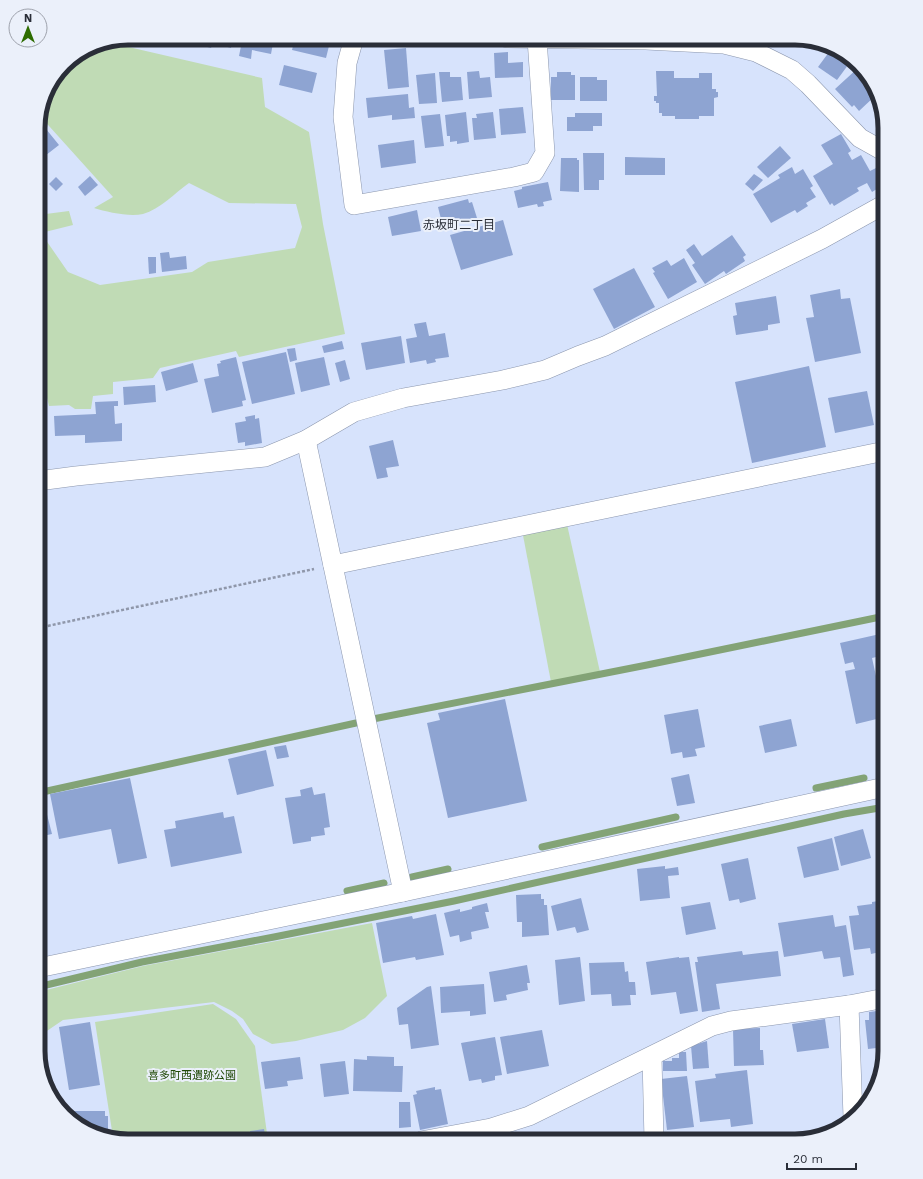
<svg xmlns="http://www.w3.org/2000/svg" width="923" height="1179" font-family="'Work Sans','Noto Sans JP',sans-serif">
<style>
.green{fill:#c0dbb5}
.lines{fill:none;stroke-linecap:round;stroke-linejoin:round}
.stream{stroke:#83a376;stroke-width:7}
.building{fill:#8ea4d2}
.street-casing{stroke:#8b96ad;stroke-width:20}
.path{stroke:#8f97aa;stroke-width:2.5;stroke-dasharray:3 2;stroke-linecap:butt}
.street{stroke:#fff;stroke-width:19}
.labels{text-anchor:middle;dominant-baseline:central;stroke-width:4;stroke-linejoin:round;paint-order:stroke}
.park-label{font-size:11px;fill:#204907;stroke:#ebf0fa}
.neighbourhood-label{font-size:12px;fill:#2a2e38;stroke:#ebf0fa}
.rim{fill:none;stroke:#2a2e38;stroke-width:5}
</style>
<rect width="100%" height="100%" fill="#d7e3fc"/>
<!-- green -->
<g class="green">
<path d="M 107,42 L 262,78 L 265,107 L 309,132 L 323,224 L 345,334 L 239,357 L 236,351 L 160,368 L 153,378 L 113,382 L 113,394 L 93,396 L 91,409 L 75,409 L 69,405 L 49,406 L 46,394 L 38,395 L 38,215 L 69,211 L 73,225 L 41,233 L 68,272 L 100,285 L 192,272 L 208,262 L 295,248 L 302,227 L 296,204 L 229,203 L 189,183 C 175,193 160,209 143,214 C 129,217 107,212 94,208 L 113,197 L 40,116 L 47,88 L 69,61 L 94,45 Z"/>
<path d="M 566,520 L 600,672 L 551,682 L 522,530 Z"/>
<path d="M 372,923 L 387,996 L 365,1018 L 343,1030 L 296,1041 L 272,1044 L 253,1034 L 243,1019 L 232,1011 L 214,1002 L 63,1020 L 38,1037 L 38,992 L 143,966 Z"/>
<path d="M 213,1004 L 236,1019 L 255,1046 L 268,1141 L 128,1141 L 113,1137 L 95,1022 Z"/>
</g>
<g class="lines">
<!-- stream -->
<g class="stream">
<path d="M 373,719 L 647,665 L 885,616"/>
<path d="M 816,788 L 864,778"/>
<path d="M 38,793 L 356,723"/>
<path d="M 542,847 L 676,817"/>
<path d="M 412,877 L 448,869"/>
<path d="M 347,891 L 384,883"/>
<path d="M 38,987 L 142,962 L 274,937 L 454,901 L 844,814 L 885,807"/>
</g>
</g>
<!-- building -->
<g class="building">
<path d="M 156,38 L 182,38 L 180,47 L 156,41 Z"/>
<path d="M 202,38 L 233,38 L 231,48 L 213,43 L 211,48 L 200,45 Z"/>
<path d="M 243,38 L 274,38 L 271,54 L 252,50 L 251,59 L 239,56 L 241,46 L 238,46 L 239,40 L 243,41 Z"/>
<path d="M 295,38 L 331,38 L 326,58 L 292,50 Z"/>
<path d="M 406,48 L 409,87 L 388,89 L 384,50 Z"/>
<path d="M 832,48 L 840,50 L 851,61 L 837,80 L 818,67 Z"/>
<path d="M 508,52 L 508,63 L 523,62 L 523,77 L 495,78 L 494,53 Z"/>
<path d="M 284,65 L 317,73 L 312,93 L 279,85 Z"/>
<path d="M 858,68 L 870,78 L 875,96 L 859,111 L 854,105 L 852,107 L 835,89 Z"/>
<path d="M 479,71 L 480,78 L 490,77 L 492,97 L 469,99 L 467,72 Z"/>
<path d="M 656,71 L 674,71 L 674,78 L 699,78 L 699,73 L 712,73 L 712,89 L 716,89 L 716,92 L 718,92 L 718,97 L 714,98 L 714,116 L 699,116 L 699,119 L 675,119 L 675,116 L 662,116 L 662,113 L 659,113 L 659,103 L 656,103 L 656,101 L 654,101 L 654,96 L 657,96 Z"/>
<path d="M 439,72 L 450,72 L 450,77 L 461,77 L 463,100 L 442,102 Z"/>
<path d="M 557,72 L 571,72 L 571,75 L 575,75 L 575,100 L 551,100 L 551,77 L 557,77 Z"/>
<path d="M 435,73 L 437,103 L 419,104 L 416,75 Z"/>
<path d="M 580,77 L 597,77 L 597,80 L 607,80 L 607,101 L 580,101 Z"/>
<path d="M 408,94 L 409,108 L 414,107 L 415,118 L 392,120 L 392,115 L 368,118 L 366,98 Z"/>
<path d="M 523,107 L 526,133 L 501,135 L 499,109 Z"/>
<path d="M 466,112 L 469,142 L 457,144 L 457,141 L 450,142 L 450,136 L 447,136 L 445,115 Z"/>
<path d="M 493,112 L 496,138 L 474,140 L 472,118 L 477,118 L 476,114 Z"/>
<path d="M 575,113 L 602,113 L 602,126 L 593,126 L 593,131 L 567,131 L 567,117 L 575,117 Z"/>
<path d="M 440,114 L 444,146 L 425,148 L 421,116 Z"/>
<path d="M 42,124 L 59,145 L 41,159 L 38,156 L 38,125 L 39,127 Z"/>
<path d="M 841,134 L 851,151 L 848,153 L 852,160 L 861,155 L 870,171 L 884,164 L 885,184 L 872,192 L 867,183 L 857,188 L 859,191 L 834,206 L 832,203 L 830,205 L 813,176 L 833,164 L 821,145 Z"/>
<path d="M 414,140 L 416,163 L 381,168 L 378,145 Z"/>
<path d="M 780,146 L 791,158 L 768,178 L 757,167 Z"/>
<path d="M 583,153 L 604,153 L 604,180 L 599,180 L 599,190 L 584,190 Z"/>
<path d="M 625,157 L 665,158 L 665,175 L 625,175 Z"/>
<path d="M 561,158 L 577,158 L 577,160 L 579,160 L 579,192 L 560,191 Z"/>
<path d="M 792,167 L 795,174 L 803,169 L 813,186 L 810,188 L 816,197 L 806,203 L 808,206 L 797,213 L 795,210 L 771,223 L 753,194 L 780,178 L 778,175 Z"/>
<path d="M 754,174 L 763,180 L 753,191 L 745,184 Z"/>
<path d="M 90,176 L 98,185 L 85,196 L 78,187 Z"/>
<path d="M 56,177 L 63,184 L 56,191 L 49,184 Z"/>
<path d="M 548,182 L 552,200 L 543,202 L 544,206 L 538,207 L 537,204 L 518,208 L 514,191 L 522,189 L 522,187 Z"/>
<path d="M 42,192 L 46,197 L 38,204 L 38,195 Z"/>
<path d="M 468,199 L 469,203 L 472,202 L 477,218 L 443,227 L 438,207 Z"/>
<path d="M 417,210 L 421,231 L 392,236 L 388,217 Z"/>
<path d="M 503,220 L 513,255 L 461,270 L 450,235 Z"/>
<path d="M 732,235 L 746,255 L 743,257 L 745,261 L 726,274 L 724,271 L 705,284 L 692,265 L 695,263 L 686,250 L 694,244 L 702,256 Z"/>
<path d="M 169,252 L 170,258 L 186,256 L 187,269 L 162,272 L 160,253 Z"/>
<path d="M 148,257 L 156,257 L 156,273 L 149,274 Z"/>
<path d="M 684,258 L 697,282 L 668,299 L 653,273 L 655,272 L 652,268 L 667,260 L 671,266 Z"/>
<path d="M 634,268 L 655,307 L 614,329 L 593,289 Z"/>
<path d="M 840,289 L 841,299 L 850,298 L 861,353 L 815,362 L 806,318 L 814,317 L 810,295 Z"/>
<path d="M 776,296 L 780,323 L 768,325 L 768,330 L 736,335 L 733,316 L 737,315 L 735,303 Z"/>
<path d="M 426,322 L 429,336 L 445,333 L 449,357 L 435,359 L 436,362 L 427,364 L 426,360 L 410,363 L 406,339 L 417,337 L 414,324 Z"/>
<path d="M 401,336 L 405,363 L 366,370 L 361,343 Z"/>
<path d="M 342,341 L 344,349 L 324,353 L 322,346 Z"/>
<path d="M 295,348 L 297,360 L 290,362 L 287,349 Z"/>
<path d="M 286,352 L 295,394 L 252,404 L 242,362 Z"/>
<path d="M 236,357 L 246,400 L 242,401 L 243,406 L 212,413 L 204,379 L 219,376 L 217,364 L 221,363 L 220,361 Z"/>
<path d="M 324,357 L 330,385 L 301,392 L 295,363 Z"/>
<path d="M 345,360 L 350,379 L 340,382 L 335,363 Z"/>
<path d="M 193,363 L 198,382 L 166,391 L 161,372 Z"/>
<path d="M 809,366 L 826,447 L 752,463 L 735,382 Z"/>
<path d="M 155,385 L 156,402 L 124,405 L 123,387 Z"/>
<path d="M 867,391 L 874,425 L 835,433 L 828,398 Z"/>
<path d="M 118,401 L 118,406 L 114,406 L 115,424 L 122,423 L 122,441 L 85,443 L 85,435 L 55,436 L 54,416 L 96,414 L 95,402 Z"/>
<path d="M 255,415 L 255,419 L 259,418 L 262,443 L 245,446 L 245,442 L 238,443 L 235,423 L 246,421 L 245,417 Z"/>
<path d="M 393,440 L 399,466 L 386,468 L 388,477 L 377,479 L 369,446 Z"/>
<path d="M 880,634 L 885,655 L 872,658 L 878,685 L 885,683 L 885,717 L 856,724 L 845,671 L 855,669 L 853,662 L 845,664 L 840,643 Z"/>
<path d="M 505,699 L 527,801 L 448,818 L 427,723 L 440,720 L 438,713 Z"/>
<path d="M 698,709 L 705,747 L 695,749 L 697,756 L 683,758 L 682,752 L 671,754 L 664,715 Z"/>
<path d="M 791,719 L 797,746 L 765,753 L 759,726 Z"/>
<path d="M 286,745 L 289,757 L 277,759 L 274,747 Z"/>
<path d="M 266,750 L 274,786 L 237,795 L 228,759 Z"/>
<path d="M 689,774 L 695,803 L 677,806 L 671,778 Z"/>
<path d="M 130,778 L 147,858 L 118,864 L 111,829 L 59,839 L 50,794 Z"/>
<path d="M 312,787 L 314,795 L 325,793 L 330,827 L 324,828 L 325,835 L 311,837 L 311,841 L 293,844 L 285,798 L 301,796 L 300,790 Z"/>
<path d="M 42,795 L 52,834 L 38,837 L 38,796 Z"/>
<path d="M 223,812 L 224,818 L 234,816 L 242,853 L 171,867 L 164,830 L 176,828 L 175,821 Z"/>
<path d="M 863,829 L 871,858 L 841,866 L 834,837 Z"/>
<path d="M 832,838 L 839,870 L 804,878 L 797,847 Z"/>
<path d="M 748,858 L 756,899 L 740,903 L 739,899 L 729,901 L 721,864 Z"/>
<path d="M 665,866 L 665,869 L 678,867 L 679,875 L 668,876 L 670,898 L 640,901 L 637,869 Z"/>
<path d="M 541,894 L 541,899 L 544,899 L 544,905 L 547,905 L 549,935 L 522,937 L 522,922 L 517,922 L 516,895 Z"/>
<path d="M 581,898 L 589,930 L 577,933 L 575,927 L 557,931 L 551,906 Z"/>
<path d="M 885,900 L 885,948 L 879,949 L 880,952 L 871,954 L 870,948 L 854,950 L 849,916 L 859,915 L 857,906 L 872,904 L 872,902 Z"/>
<path d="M 710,902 L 716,929 L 686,935 L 681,907 Z"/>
<path d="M 487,903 L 489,912 L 485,912 L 489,928 L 471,932 L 472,939 L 460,942 L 459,935 L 450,937 L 444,913 L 460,909 L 460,912 L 472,909 L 472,907 Z"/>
<path d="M 436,914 L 444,955 L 416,960 L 415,957 L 383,963 L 376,923 L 412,916 L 413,919 Z"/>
<path d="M 833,915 L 835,927 L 846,925 L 854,975 L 843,977 L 840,957 L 824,959 L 822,951 L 784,957 L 778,923 Z"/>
<path d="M 742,951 L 743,955 L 778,951 L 781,976 L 716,984 L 720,1009 L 702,1012 L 695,962 L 698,962 L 697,957 Z"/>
<path d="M 580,957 L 585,1001 L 559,1005 L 555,960 Z"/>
<path d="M 679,957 L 679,958 L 689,957 L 698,1011 L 680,1014 L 676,992 L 651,995 L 646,962 Z"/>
<path d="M 624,962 L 625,972 L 628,971 L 629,982 L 635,982 L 636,995 L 630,995 L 631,1005 L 612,1006 L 611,994 L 591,995 L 589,963 Z"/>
<path d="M 527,965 L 530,983 L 527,983 L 528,990 L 506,995 L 507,1000 L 494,1002 L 489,972 Z"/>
<path d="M 484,984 L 486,1014 L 470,1016 L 470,1011 L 441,1013 L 440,987 Z"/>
<path d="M 431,986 L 439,1045 L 411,1049 L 408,1024 L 399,1025 L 397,1008 L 427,987 Z"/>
<path d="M 885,1010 L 885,1047 L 868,1049 L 865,1020 L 869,1020 L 869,1012 Z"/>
<path d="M 825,1019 L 829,1048 L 797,1052 L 792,1024 Z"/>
<path d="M 90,1022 L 100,1085 L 69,1090 L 59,1027 Z"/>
<path d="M 760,1028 L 760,1050 L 763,1050 L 764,1065 L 734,1066 L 733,1029 Z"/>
<path d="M 542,1030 L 549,1066 L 507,1074 L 500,1037 Z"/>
<path d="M 495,1037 L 502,1075 L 495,1076 L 495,1080 L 482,1083 L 481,1079 L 469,1081 L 461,1043 Z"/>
<path d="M 707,1041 L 709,1068 L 693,1069 L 691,1046 Z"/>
<path d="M 679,1052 L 686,1052 L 687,1071 L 663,1071 L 663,1061 L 672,1061 L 672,1058 L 679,1058 Z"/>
<path d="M 367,1056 L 394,1057 L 394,1066 L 403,1066 L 402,1092 L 353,1091 L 354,1059 L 367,1060 Z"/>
<path d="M 300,1057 L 303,1079 L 287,1081 L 288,1086 L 265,1089 L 261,1062 Z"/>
<path d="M 345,1061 L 349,1094 L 324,1097 L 320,1064 Z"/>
<path d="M 747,1070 L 753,1124 L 731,1127 L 730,1119 L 700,1122 L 695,1081 L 716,1078 L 715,1074 Z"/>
<path d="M 687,1076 L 694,1127 L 667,1130 L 661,1079 Z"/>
<path d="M 435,1087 L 435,1090 L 441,1089 L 448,1124 L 420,1130 L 413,1095 L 417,1094 L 416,1091 Z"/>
<path d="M 868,1091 L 874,1091 L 873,1096 L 869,1100 L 868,1100 Z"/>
<path d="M 399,1102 L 410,1102 L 411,1127 L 399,1128 Z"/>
<path d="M 66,1111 L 105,1111 L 105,1116 L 108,1116 L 108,1136 L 83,1129 Z"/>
<path d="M 264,1129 L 266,1140 L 252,1141 L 250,1131 Z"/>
<path d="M 493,1137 L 493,1141 L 464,1141 Z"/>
<rect x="730" y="1138" width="21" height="3"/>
</g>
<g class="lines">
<defs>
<g id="street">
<path d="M 354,38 L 347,63 L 343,117 L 354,205 L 514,177 L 534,172 L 545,153 L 537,39"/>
<path d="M 507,38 L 646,40 L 724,44 L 756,52 L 792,70 L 808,84 L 860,138 L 885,152"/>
<path d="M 306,440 L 403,892"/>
<path d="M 38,481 L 76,476 L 265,457 L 306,440 L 354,412 L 403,398 L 503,380 L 545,370 L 578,356 L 605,346 L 822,239 L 885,204"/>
<path d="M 333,565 L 885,451"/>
<path d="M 38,968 L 403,892 L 885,787"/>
<path d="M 849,1005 L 853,1117"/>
<path d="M 652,1057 L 654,1141"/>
<path d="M 421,1141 L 491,1128 L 529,1116 L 712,1026 L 731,1021 L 849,1005 L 885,998"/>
</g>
</defs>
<!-- street casing -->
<use href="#street" class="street-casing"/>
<!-- path -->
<path class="path" d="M 38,628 L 314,569"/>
<!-- street -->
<use href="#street" class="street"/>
</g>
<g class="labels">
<!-- park labels -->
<g class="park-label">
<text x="192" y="1075">喜多町西遺跡公園</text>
</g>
<!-- neighbourhood labels -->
<g class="neighbourhood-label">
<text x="459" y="225">赤坂町二丁目</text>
</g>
</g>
<!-- crop -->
<path d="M0 0H923V1179H0ZM128 45H795A83 83 0 0 1 878 128V1051A83 83 0 0 1 795 1134H128A83 83 0 0 1 45 1051V128A83 83 0 0 1 128 45Z" fill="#ebf0fa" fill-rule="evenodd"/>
<path class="rim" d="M128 45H795A83 83 0 0 1 878 128V1051A83 83 0 0 1 795 1134H128A83 83 0 0 1 45 1051V128A83 83 0 0 1 128 45Z"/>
<!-- north arrow -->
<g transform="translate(28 28)"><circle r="19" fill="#ebf0fa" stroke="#9ea2ac"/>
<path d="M0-3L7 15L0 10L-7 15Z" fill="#2d6c00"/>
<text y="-6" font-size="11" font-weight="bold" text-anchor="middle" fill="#2a2e38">N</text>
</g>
<!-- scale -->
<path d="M787 1163v6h69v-6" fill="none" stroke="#2a2e38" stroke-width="2"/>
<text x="793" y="1163" font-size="12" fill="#2a2e38" stroke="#ebf0fa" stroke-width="3" paint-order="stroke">20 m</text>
</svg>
